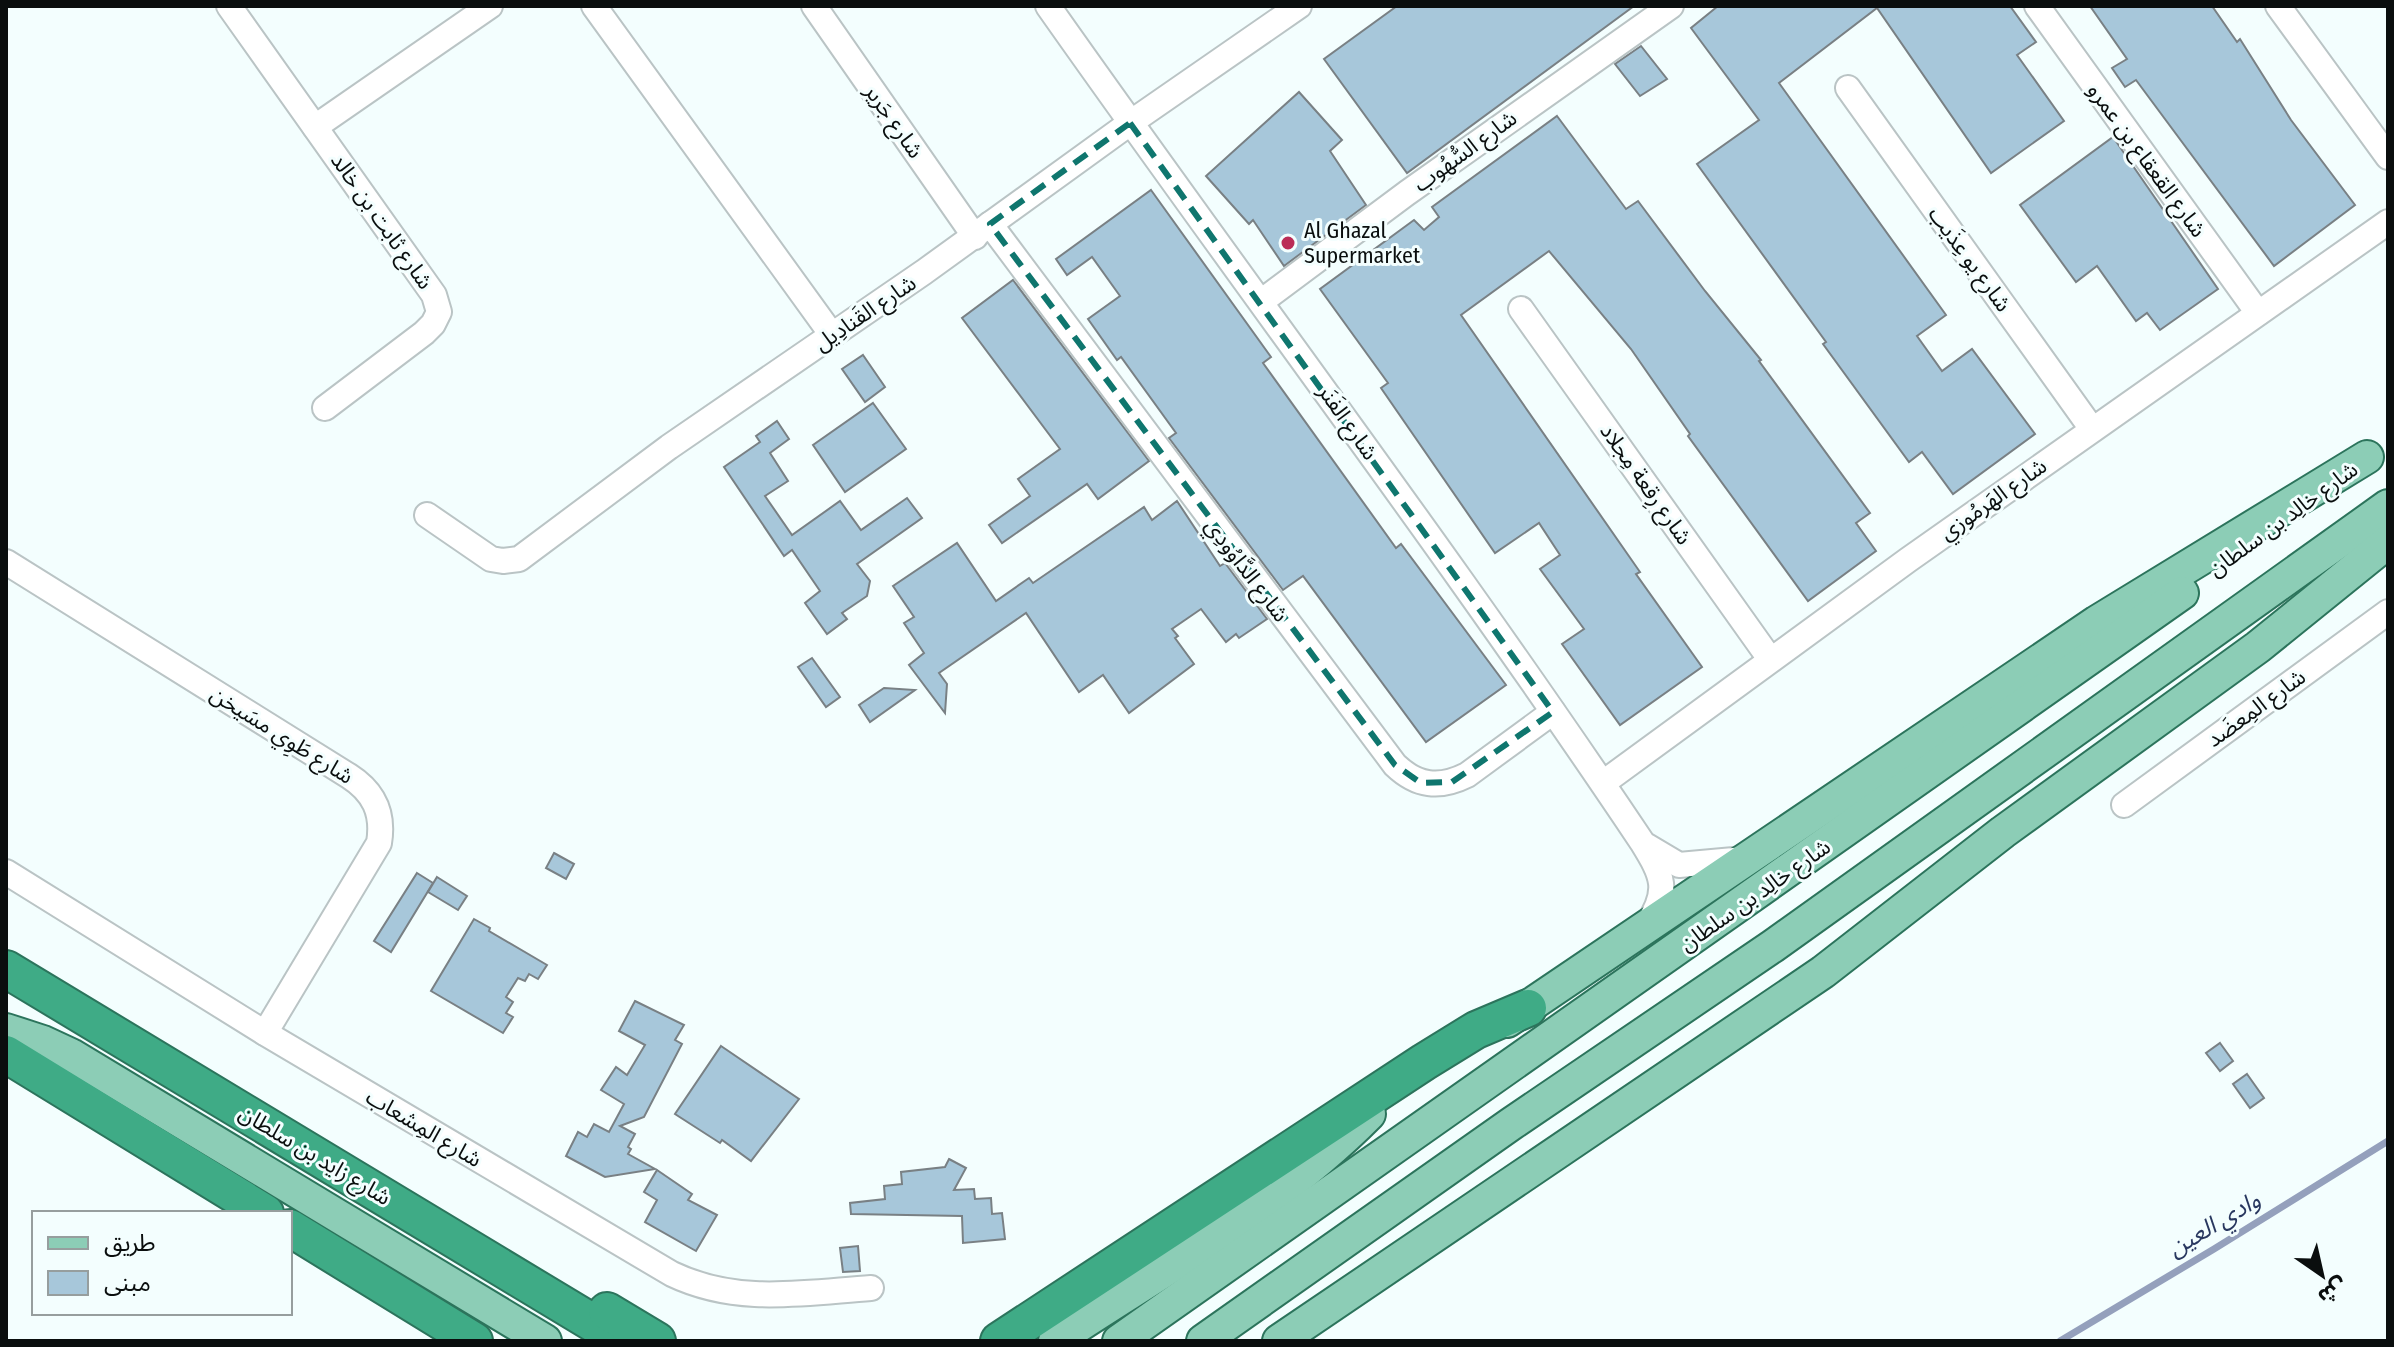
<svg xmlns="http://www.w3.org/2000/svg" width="2394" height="1347" font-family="'Fira Sans Condensed','Noto Sans Arabic',sans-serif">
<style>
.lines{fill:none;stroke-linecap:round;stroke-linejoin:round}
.stream{stroke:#94a0bc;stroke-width:7}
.building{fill:#a7c7da;stroke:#798084;stroke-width:2}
.minor-casing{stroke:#bac4c5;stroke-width:28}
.major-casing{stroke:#2c745c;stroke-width:36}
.highway-casing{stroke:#2c745c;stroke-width:40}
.minor{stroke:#fff;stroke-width:24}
.major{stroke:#8ccdb6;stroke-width:32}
.highway{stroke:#3fab86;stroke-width:36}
.marked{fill:none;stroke:#0f766e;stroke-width:6;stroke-dasharray:16 10;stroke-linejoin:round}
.poi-dot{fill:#bb2c57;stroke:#f3fefe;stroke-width:3}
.labels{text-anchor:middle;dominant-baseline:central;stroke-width:6;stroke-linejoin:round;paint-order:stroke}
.street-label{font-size:22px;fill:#0a0e0e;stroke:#f3fefe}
.poi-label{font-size:22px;fill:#0a0e0e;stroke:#f3fefe;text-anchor:start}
.water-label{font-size:24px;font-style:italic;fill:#28375f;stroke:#f3fefe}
</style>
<rect width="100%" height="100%" fill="#f3fefe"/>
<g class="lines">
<!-- stream -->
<path class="stream" d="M 2060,1341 L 2214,1249 L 2388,1141"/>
</g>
<!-- building -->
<g class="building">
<path d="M 1397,6 L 1634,6 L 1407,173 L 1324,59 Z"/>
<path d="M 1718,6 L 2010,6 L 2036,42 L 2017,55 L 2064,121 L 1991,173 L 1877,8 L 1779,83 L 1946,315 L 1917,336 L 1942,371 L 1972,349 L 2035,434 L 1953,494 L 1922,452 L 1909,462 L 1823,344 L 1826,342 L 1697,164 L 1759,120 L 1691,28 Z"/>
<path d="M 2090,6 L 2212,6 L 2237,42 L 2240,39 L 2291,120 L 2355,205 L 2274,266 L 2136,80 L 2125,87 L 2112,68 L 2127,59 Z"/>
<path d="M 1641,46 L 1667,79 L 1640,96 L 1615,64 Z"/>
<path d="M 1299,92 L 1342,140 L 1330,151 L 1366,205 L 1284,266 L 1253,220 L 1249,224 L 1206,176 Z"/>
<path d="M 1557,116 L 1626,209 L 1638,201 L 1705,291 L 1761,360 L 1759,361 L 1870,513 L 1856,523 L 1876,551 L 1808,601 L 1688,436 L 1690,434 L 1631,349 L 1549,251 L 1461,315 L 1640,572 L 1636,574 L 1702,667 L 1620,725 L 1562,644 L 1584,629 L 1540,569 L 1560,555 L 1539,523 L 1495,553 L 1381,388 L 1388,383 L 1320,289 L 1414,220 L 1424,230 L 1439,217 L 1432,207 Z"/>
<path d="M 2113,137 L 2218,289 L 2160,330 L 2147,313 L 2136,321 L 2097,266 L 2076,282 L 2020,205 Z"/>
<path d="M 1151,190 L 1271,357 L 1263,363 L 1396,548 L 1401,544 L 1506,685 L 1426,742 L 1303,576 L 1283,590 L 1169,438 L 1176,433 L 1121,357 L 1117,360 L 1088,319 L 1120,296 L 1092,257 L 1067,275 L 1056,259 Z"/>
<path d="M 1013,280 L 1149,461 L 1098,499 L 1087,484 L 1002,543 L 989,525 L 1030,496 L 1018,479 L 1060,449 L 962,318 Z"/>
<path d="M 863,355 L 885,387 L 865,402 L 842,369 Z"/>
<path d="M 873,403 L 906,449 L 845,492 L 813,445 Z"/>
<path d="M 777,421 L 789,439 L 770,453 L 788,481 L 765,496 L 792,535 L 840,501 L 861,530 L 907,498 L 922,518 L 857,564 L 870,581 L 867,596 L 842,613 L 847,619 L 827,634 L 805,603 L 820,591 L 792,550 L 784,556 L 724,467 L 760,442 L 756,436 Z"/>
<path d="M 1177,501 L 1220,566 L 1225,563 L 1267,619 L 1239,638 L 1236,634 L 1226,642 L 1201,609 L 1172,629 L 1178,636 L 1175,638 L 1194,664 L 1129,713 L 1103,675 L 1079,692 L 1026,613 L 939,673 L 947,684 L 945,713 L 909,665 L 924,653 L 904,623 L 914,617 L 893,586 L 957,543 L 996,601 L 1029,578 L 1033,583 L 1144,507 L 1152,520 Z"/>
<path d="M 812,658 L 840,697 L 826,707 L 798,667 Z"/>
<path d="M 884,688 L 915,690 L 870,722 L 859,705 Z"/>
<path d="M 554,853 L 574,864 L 566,879 L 546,868 Z"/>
<path d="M 417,873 L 433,883 L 391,952 L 374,941 Z"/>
<path d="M 437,877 L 467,896 L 458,910 L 428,892 Z"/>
<path d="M 474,919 L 490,928 L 489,931 L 547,965 L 538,979 L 529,974 L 525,981 L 518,978 L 506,997 L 513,1002 L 506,1013 L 513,1017 L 503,1033 L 431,991 Z"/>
<path d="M 635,1001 L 684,1025 L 675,1040 L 682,1044 L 644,1117 L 620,1126 L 635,1134 L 628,1147 L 631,1149 L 628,1154 L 655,1169 L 605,1177 L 566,1156 L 578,1132 L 587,1137 L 594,1124 L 609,1132 L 624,1104 L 601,1090 L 616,1067 L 627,1075 L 645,1045 L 619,1031 Z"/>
<path d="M 2220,1043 L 2233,1061 L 2220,1071 L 2206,1053 Z"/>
<path d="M 721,1046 L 799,1099 L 751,1161 L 722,1140 L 720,1143 L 675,1114 Z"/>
<path d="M 2247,1074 L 2264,1098 L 2250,1108 L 2233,1084 Z"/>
<path d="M 949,1159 L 966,1168 L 954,1190 L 974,1189 L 975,1199 L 991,1198 L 992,1214 L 1002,1213 L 1005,1239 L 963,1243 L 962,1216 L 851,1214 L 850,1203 L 885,1199 L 884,1186 L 902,1184 L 901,1172 L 945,1167 Z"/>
<path d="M 657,1170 L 692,1194 L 688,1200 L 717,1215 L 696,1251 L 645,1222 L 657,1200 L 644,1192 Z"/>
<path d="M 858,1246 L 860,1271 L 843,1272 L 840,1248 Z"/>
</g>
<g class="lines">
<defs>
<g id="minor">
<path d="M 229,6 L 434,295 L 439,312 L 433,324 L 424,333 L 325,408"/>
<path d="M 594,6 L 832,335"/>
<path d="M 814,6 L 975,237"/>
<path d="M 1048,6 C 1245,286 1452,558 1642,842 C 1663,876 1670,890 1647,925"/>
<path d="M 2037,6 L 2258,313"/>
<path d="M 2278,6 L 2388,157"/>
<path d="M 1848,88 L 2092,429"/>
<path d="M 315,127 L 490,6"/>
<path d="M 990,224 L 1395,765 C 1417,786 1439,789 1467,775 L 1553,712"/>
<path d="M 1262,301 L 1407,193 L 1671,6"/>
<path d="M 1521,309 L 1770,659"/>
<path d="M 427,515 L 491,559 L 503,561 L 519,559 L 669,447 L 924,272 L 1130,123 L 1299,6"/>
<path d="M 6,562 L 349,776 C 374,792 384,813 379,843 L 265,1033"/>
<path d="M 1603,783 L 1908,560 L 2388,222"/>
<path d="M 2124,805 L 2388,612"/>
<path d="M 1647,846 L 1679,865 L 1745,859"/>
<path d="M 6,872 L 265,1033 L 672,1274 C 737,1305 801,1293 871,1288"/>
</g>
<g id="major">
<path d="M 1507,1021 L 2097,622 L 2367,457"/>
<path d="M 6,1030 L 43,1042 L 71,1055 L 545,1341"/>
<path d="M 1055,1341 C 1162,1270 1278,1206 1369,1114"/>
<path d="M 1119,1341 L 2182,593"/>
<path d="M 1203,1341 L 1511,1124 L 1773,946 L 2388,506"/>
<path d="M 1279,1341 L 1823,972 L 2003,832 L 2258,647 L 2388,542"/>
</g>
<g id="highway">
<path d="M 6,969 L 623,1341"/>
<path d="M 6,1054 L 265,1213"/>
<path d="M 290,1228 L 474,1341"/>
<path d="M 607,1311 L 657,1341"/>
<path d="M 999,1341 L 1424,1062 L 1476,1030 L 1528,1008"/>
</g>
</defs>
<!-- minor casing -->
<use href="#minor" class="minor-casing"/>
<!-- major casing -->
<use href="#major" class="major-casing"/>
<!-- highway casing -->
<use href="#highway" class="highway-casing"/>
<!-- minor -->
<use href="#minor" class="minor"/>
<!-- major -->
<use href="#major" class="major"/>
<!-- highway -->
<use href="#highway" class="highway"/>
</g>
<!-- marked area -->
<path class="marked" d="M 1130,123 L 1553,712 L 1452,782 L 1421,783 L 1395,765 L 990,224 Z"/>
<!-- markers -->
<circle class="poi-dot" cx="1288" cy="243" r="8"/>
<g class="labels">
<!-- street labels -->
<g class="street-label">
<text transform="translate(894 121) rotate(55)">شارع جَرير</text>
<text transform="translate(1465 151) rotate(-36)">شارع السُّهُوب</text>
<text transform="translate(2147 160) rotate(54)">شارع القعقاع بن عمرو</text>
<text transform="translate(382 221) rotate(55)">شارع ثابت بن خالد</text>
<text transform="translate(1970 259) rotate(54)">شارع يو عِذَيب</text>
<text transform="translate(865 313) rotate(-34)">شارع القَنادِيل</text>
<text transform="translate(1348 422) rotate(55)">شارع الفَنَر</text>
<text transform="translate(1646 484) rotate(55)">شارع رِقعة مِجلاد</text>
<text transform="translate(1993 499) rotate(-35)">شارع الهَرمُوزي</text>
<text transform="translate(2283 519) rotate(-36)">شارع خالِد بن سلطان</text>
<text transform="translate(1247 570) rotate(53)">شارع الدَّاوُودِي</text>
<text transform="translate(2256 708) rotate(-36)">شارع المِعضَد</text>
<text transform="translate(282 735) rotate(32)">شارع طَوِي مسَيخن</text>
<text transform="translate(1755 895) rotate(-35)">شارع خالِد بن سلطان</text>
<text transform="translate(424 1128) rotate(31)">شارع المِشعاب</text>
<text transform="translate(315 1155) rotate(31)">شارع زايد بن سلطان</text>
</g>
<!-- poi labels -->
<g class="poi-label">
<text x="1304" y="230">Al Ghazal<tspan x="1304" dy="25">Supermarket</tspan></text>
</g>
<!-- water labels -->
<g class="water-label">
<text transform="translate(2214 1224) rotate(-31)">وادي العين</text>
</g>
</g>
<!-- border -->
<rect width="2394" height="1347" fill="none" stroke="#0a0e0e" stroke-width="16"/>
<!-- legend -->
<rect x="32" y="1211" width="260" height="104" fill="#f3fefe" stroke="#969e9e" stroke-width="2"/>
<rect x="48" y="1237" width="40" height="12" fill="#8ccdb6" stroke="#969e9e" stroke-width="2"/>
<text x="104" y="1251" font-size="24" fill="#0a0e0e">طريق</text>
<rect x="48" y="1271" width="40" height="24" fill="#a7c7da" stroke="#969e9e" stroke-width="2"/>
<text x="104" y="1291" font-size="24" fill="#0a0e0e">مبنى</text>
<!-- north arrow -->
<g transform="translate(2322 1275) rotate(146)" stroke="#f3fefe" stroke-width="6" paint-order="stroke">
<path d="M0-6L14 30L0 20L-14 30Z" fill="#0a0e0e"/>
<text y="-12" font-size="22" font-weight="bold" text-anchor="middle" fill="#0a0e0e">ش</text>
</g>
</svg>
